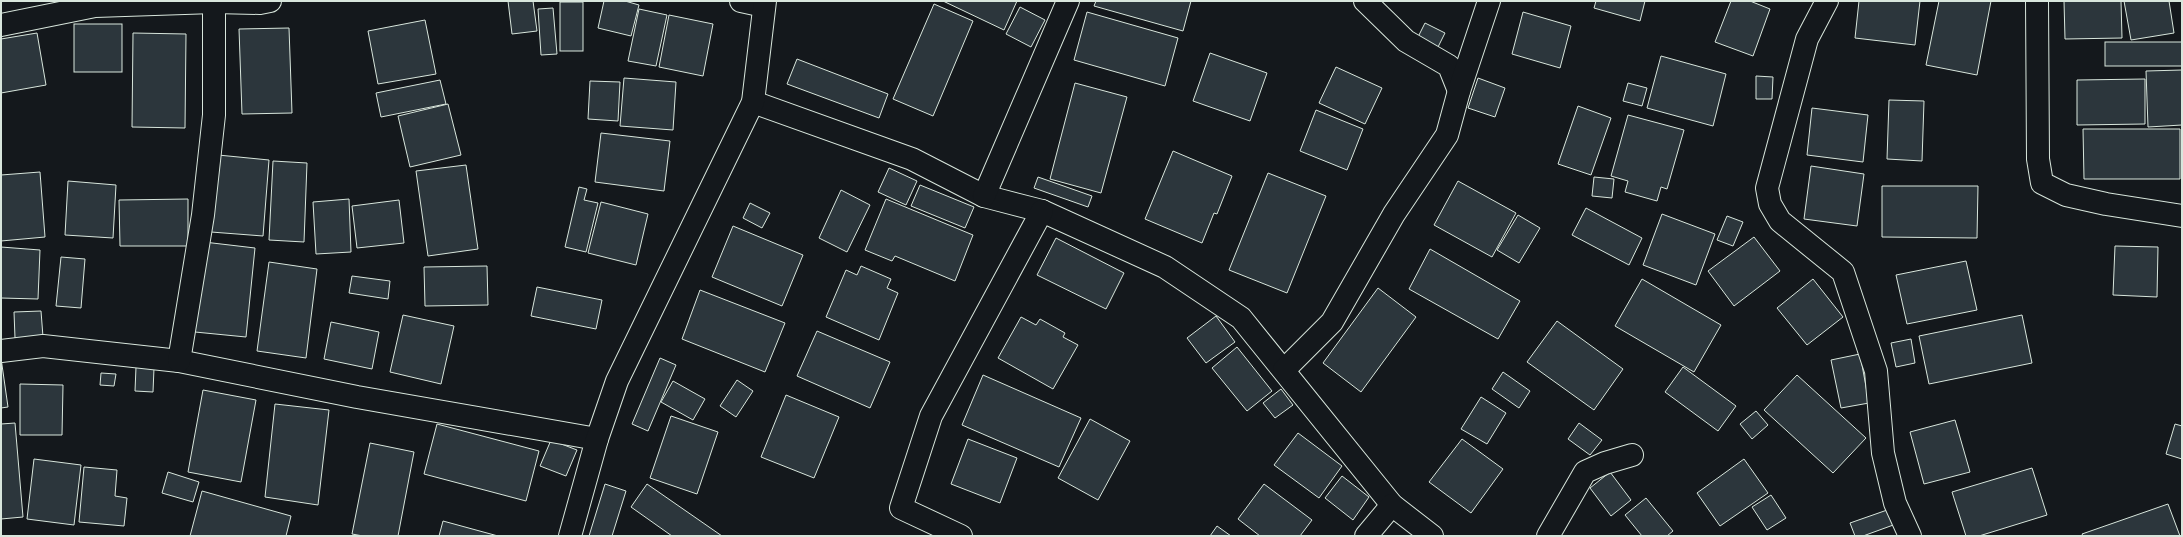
<svg xmlns="http://www.w3.org/2000/svg" width="2183" height="537" font-family="'Work Sans',sans-serif">
<style>
.building{fill:#2c363c;stroke:#d8e6dc}
.lines{fill:none;stroke-linecap:round;stroke-linejoin:round}
.minor-casing{stroke:#d8e6dc;stroke-width:24}
.minor{stroke:#14181c;stroke-width:22}
</style>
<rect width="100%" height="100%" fill="#14181c"/>
<!-- building -->
<g class="building">
<path d="M 508,1 L 533,1 L 537,31 L 512,34 Z"/>
<path d="M 604,1 L 625,1 L 639,5 L 631,36 L 598,28 Z"/>
<path d="M 943,1 L 1017,1 L 1004,30 Z"/>
<path d="M 1096,1 L 1191,1 L 1183,31 L 1094,6 Z"/>
<path d="M 1596,1 L 1645,1 L 1640,21 L 1594,8 Z"/>
<path d="M 1731,1 L 1750,1 L 1770,9 L 1753,56 L 1715,42 Z"/>
<path d="M 1859,1 L 1920,1 L 1915,45 L 1855,38 Z"/>
<path d="M 1939,1 L 1991,1 L 1977,75 L 1926,65 Z"/>
<path d="M 2064,1 L 2121,1 L 2122,38 L 2065,39 Z"/>
<path d="M 2124,1 L 2169,1 L 2174,33 L 2131,40 Z"/>
<rect x="560" y="2" width="23" height="49"/>
<path d="M 934,4 L 973,21 L 933,116 L 893,99 Z"/>
<path d="M 1020,7 L 1045,20 L 1031,47 L 1006,34 Z"/>
<path d="M 553,8 L 557,54 L 541,55 L 538,9 Z"/>
<path d="M 639,9 L 667,15 L 656,66 L 628,61 Z"/>
<path d="M 1087,12 L 1178,38 L 1165,86 L 1074,60 Z"/>
<path d="M 1523,12 L 1571,26 L 1560,68 L 1512,54 Z"/>
<path d="M 669,15 L 713,24 L 703,76 L 659,67 Z"/>
<path d="M 425,20 L 436,74 L 378,84 L 368,31 Z"/>
<path d="M 1425,23 L 1445,33 L 1436,51 L 1416,41 Z"/>
<rect x="74" y="24" width="48" height="48"/>
<path d="M 289,28 L 292,113 L 242,114 L 239,29 Z"/>
<path d="M 37,33 L 46,85 L 1,93 L 1,39 Z"/>
<path d="M 133,33 L 186,34 L 185,128 L 132,127 Z"/>
<rect x="2105" y="42" width="77" height="24"/>
<path d="M 1210,53 L 1267,73 L 1250,121 L 1193,101 Z"/>
<path d="M 1661,56 L 1726,74 L 1713,126 L 1647,108 Z"/>
<path d="M 797,59 L 888,94 L 879,118 L 787,84 Z"/>
<path d="M 1336,67 L 1382,88 L 1365,124 L 1319,103 Z"/>
<path d="M 2182,70 L 2182,125 L 2148,127 L 2146,71 Z"/>
<path d="M 1756,76 L 1773,77 L 1772,99 L 1756,99 Z"/>
<path d="M 624,78 L 676,82 L 673,130 L 620,126 Z"/>
<path d="M 1478,78 L 1505,88 L 1495,117 L 1468,108 Z"/>
<path d="M 2145,79 L 2145,124 L 2077,125 L 2077,80 Z"/>
<path d="M 440,80 L 446,104 L 381,117 L 376,93 Z"/>
<path d="M 590,81 L 620,82 L 618,121 L 588,119 Z"/>
<path d="M 1075,83 L 1127,97 L 1101,193 L 1050,179 Z"/>
<path d="M 1628,83 L 1647,88 L 1642,106 L 1623,101 Z"/>
<path d="M 1889,100 L 1924,101 L 1922,161 L 1887,159 Z"/>
<path d="M 448,104 L 461,155 L 410,167 L 398,116 Z"/>
<path d="M 1578,106 L 1611,118 L 1591,175 L 1558,164 Z"/>
<path d="M 1812,108 L 1868,115 L 1863,162 L 1807,155 Z"/>
<path d="M 1316,110 L 1363,129 L 1347,170 L 1300,151 Z"/>
<path d="M 1628,115 L 1684,130 L 1667,189 L 1661,187 L 1657,201 L 1625,192 L 1628,181 L 1611,176 Z"/>
<path d="M 2083,129 L 2180,129 L 2180,179 L 2084,179 Z"/>
<path d="M 601,133 L 670,141 L 664,191 L 595,182 Z"/>
<path d="M 1173,151 L 1232,176 L 1217,214 L 1214,213 L 1202,243 L 1145,219 Z"/>
<path d="M 218,155 L 269,160 L 263,236 L 211,232 Z"/>
<path d="M 273,161 L 307,163 L 304,242 L 269,240 Z"/>
<path d="M 466,165 L 478,249 L 428,256 L 416,171 Z"/>
<path d="M 1811,166 L 1864,174 L 1857,226 L 1804,219 Z"/>
<path d="M 889,168 L 917,181 L 906,205 L 878,192 Z"/>
<path d="M 40,172 L 45,237 L 1,241 L 1,175 Z"/>
<path d="M 1268,173 L 1326,196 L 1287,293 L 1229,270 Z"/>
<path d="M 1038,177 L 1092,196 L 1088,207 L 1034,188 Z"/>
<path d="M 1594,177 L 1614,179 L 1612,198 L 1592,196 Z"/>
<path d="M 68,181 L 116,185 L 113,238 L 65,235 Z"/>
<path d="M 1458,181 L 1516,213 L 1492,257 L 1434,225 Z"/>
<path d="M 920,185 L 974,207 L 965,228 L 911,206 Z"/>
<path d="M 1882,186 L 1978,186 L 1977,238 L 1882,237 Z"/>
<path d="M 579,187 L 587,189 L 584,200 L 598,203 L 586,252 L 565,247 Z"/>
<path d="M 841,190 L 870,205 L 847,252 L 819,238 Z"/>
<path d="M 188,199 L 188,246 L 120,246 L 119,200 Z"/>
<path d="M 349,199 L 351,252 L 316,254 L 313,202 Z"/>
<path d="M 886,199 L 973,235 L 955,281 L 895,256 L 892,261 L 865,250 Z"/>
<path d="M 399,200 L 404,243 L 357,248 L 352,206 Z"/>
<path d="M 601,202 L 648,214 L 636,265 L 588,253 Z"/>
<path d="M 750,203 L 770,213 L 762,228 L 743,218 Z"/>
<path d="M 1586,208 L 1642,238 L 1629,265 L 1572,235 Z"/>
<path d="M 1662,214 L 1715,234 L 1696,285 L 1643,265 Z"/>
<path d="M 1518,215 L 1540,228 L 1519,263 L 1497,250 Z"/>
<path d="M 1727,216 L 1743,222 L 1733,246 L 1717,240 Z"/>
<path d="M 733,226 L 803,255 L 782,306 L 712,277 Z"/>
<path d="M 1754,237 L 1780,271 L 1734,306 L 1708,271 Z"/>
<path d="M 1056,238 L 1124,273 L 1106,309 L 1037,275 Z"/>
<path d="M 204,242 L 255,248 L 246,337 L 195,332 Z"/>
<path d="M 2115,246 L 2158,247 L 2157,297 L 2113,295 Z"/>
<path d="M 1,247 L 40,250 L 38,299 L 1,298 Z"/>
<path d="M 1430,249 L 1520,301 L 1498,339 L 1409,289 Z"/>
<path d="M 61,257 L 85,259 L 81,308 L 56,306 Z"/>
<path d="M 1966,261 L 1977,310 L 1907,324 L 1896,275 Z"/>
<path d="M 269,262 L 317,269 L 306,358 L 257,351 Z"/>
<path d="M 487,266 L 488,305 L 425,306 L 424,267 Z"/>
<path d="M 861,266 L 891,279 L 887,288 L 898,293 L 879,340 L 826,317 L 846,270 L 857,275 Z"/>
<path d="M 352,276 L 390,281 L 388,299 L 349,293 Z"/>
<path d="M 1642,279 L 1721,325 L 1694,372 L 1615,326 Z"/>
<path d="M 1813,279 L 1843,317 L 1807,345 L 1777,308 Z"/>
<path d="M 537,287 L 602,300 L 596,329 L 531,316 Z"/>
<path d="M 1378,288 L 1416,317 L 1361,392 L 1323,363 Z"/>
<path d="M 700,290 L 785,323 L 765,372 L 682,339 Z"/>
<path d="M 41,311 L 43,337 L 15,338 L 14,312 Z"/>
<path d="M 403,315 L 454,326 L 441,384 L 390,372 Z"/>
<path d="M 2022,315 L 2032,363 L 1929,384 L 1919,336 Z"/>
<path d="M 1216,316 L 1235,342 L 1206,363 L 1187,338 Z"/>
<path d="M 1021,317 L 1036,325 L 1040,319 L 1065,333 L 1063,337 L 1078,345 L 1053,389 L 998,358 Z"/>
<path d="M 1557,321 L 1623,369 L 1594,410 L 1527,362 Z"/>
<path d="M 331,322 L 379,332 L 372,369 L 324,359 Z"/>
<path d="M 817,331 L 890,362 L 870,408 L 797,376 Z"/>
<path d="M 1911,339 L 1915,363 L 1896,367 L 1891,343 Z"/>
<path d="M 1237,347 L 1272,391 L 1247,411 L 1212,368 Z"/>
<path d="M 1860,354 L 1869,403 L 1841,408 L 1831,360 Z"/>
<path d="M 1,358 L 8,407 L 1,408 Z"/>
<path d="M 660,358 L 676,365 L 648,431 L 632,424 Z"/>
<path d="M 136,367 L 154,368 L 153,392 L 135,391 Z"/>
<path d="M 1683,367 L 1736,406 L 1718,431 L 1665,392 Z"/>
<path d="M 1503,372 L 1530,391 L 1519,408 L 1492,389 Z"/>
<path d="M 101,373 L 116,374 L 114,386 L 100,385 Z"/>
<path d="M 983,375 L 1081,418 L 1059,467 L 962,425 Z"/>
<path d="M 1797,375 L 1866,438 L 1833,473 L 1764,410 Z"/>
<path d="M 737,380 L 753,391 L 736,417 L 720,406 Z"/>
<path d="M 673,381 L 705,399 L 693,420 L 661,402 Z"/>
<path d="M 20,384 L 63,385 L 62,435 L 20,435 Z"/>
<path d="M 1281,389 L 1293,405 L 1275,418 L 1263,403 Z"/>
<path d="M 203,390 L 256,400 L 241,482 L 188,472 Z"/>
<path d="M 786,395 L 839,417 L 814,478 L 761,457 Z"/>
<path d="M 1481,397 L 1506,413 L 1487,444 L 1461,429 Z"/>
<path d="M 275,404 L 329,410 L 318,505 L 265,497 Z"/>
<path d="M 1756,411 L 1768,425 L 1752,439 L 1740,424 Z"/>
<path d="M 671,416 L 718,432 L 697,494 L 650,478 Z"/>
<path d="M 1090,419 L 1130,441 L 1098,500 L 1058,478 Z"/>
<path d="M 1955,420 L 1970,472 L 1924,484 L 1910,432 Z"/>
<path d="M 15,423 L 23,517 L 1,519 L 1,424 Z"/>
<path d="M 1579,423 L 1602,440 L 1590,455 L 1568,439 Z"/>
<path d="M 437,424 L 539,451 L 526,501 L 424,474 Z"/>
<path d="M 2175,424 L 2182,426 L 2182,459 L 2166,454 Z"/>
<path d="M 1298,433 L 1342,466 L 1319,498 L 1274,465 Z"/>
<path d="M 968,439 L 1017,458 L 1000,503 L 951,484 Z"/>
<path d="M 1462,439 L 1503,469 L 1471,513 L 1429,482 Z"/>
<path d="M 551,440 L 577,450 L 566,476 L 540,466 Z"/>
<path d="M 370,443 L 414,452 L 398,536 L 363,536 L 352,534 Z"/>
<path d="M 34,459 L 81,465 L 74,525 L 27,519 Z"/>
<path d="M 1744,459 L 1768,493 L 1720,526 L 1697,493 Z"/>
<path d="M 84,467 L 117,470 L 115,496 L 127,498 L 124,526 L 79,522 Z"/>
<path d="M 2032,468 L 2047,515 L 1979,536 L 1966,536 L 1952,492 Z"/>
<path d="M 168,472 L 199,482 L 193,502 L 162,493 Z"/>
<path d="M 1610,472 L 1631,500 L 1611,516 L 1590,488 Z"/>
<path d="M 1342,476 L 1369,497 L 1353,520 L 1325,498 Z"/>
<path d="M 605,484 L 626,491 L 612,536 L 589,536 Z"/>
<path d="M 647,484 L 722,536 L 672,536 L 631,507 Z"/>
<path d="M 1264,484 L 1312,520 L 1300,536 L 1260,536 L 1238,519 Z"/>
<path d="M 202,491 L 291,516 L 286,536 L 190,536 Z"/>
<path d="M 1771,495 L 1786,518 L 1767,530 L 1752,507 Z"/>
<path d="M 1646,498 L 1673,531 L 1667,536 L 1642,536 L 1625,515 Z"/>
<path d="M 2168,504 L 2180,536 L 2083,536 L 2082,534 Z"/>
<path d="M 1890,509 L 1896,524 L 1863,536 L 1855,536 L 1850,523 Z"/>
<path d="M 443,521 L 498,536 L 439,536 Z"/>
<path d="M 1217,526 L 1231,536 L 1210,536 Z"/>
</g>
<g class="lines">
<defs>
<g id="minor">
<path d="M 741,1 L 764,6"/>
<path d="M 1365,1 L 1406,41 L 1449,66 L 1459,91"/>
<path d="M 1827,1 L 1807,39 L 1767,188 L 1770,204 L 1780,221 L 1843,272 L 1876,371 L 1883,453 L 1895,503 L 1910,536"/>
<path d="M 2037,1 L 2038,159 L 2042,183 L 2066,195 L 2106,204 L 2182,216"/>
<path d="M 1,25 L 95,6 L 214,2 L 260,3 L 270,1"/>
<path d="M 753,102 L 912,159 L 984,196 L 1042,211 L 1165,267 L 1241,318 L 1392,505 L 1432,536"/>
<path d="M 984,196 L 1068,1"/>
<path d="M 1,351 L 43,346 L 179,361 L 357,397 L 597,439"/>
<path d="M 179,361 L 203,215 L 214,115 L 214,2"/>
<path d="M 1284,370 L 1332,322 L 1394,214 L 1447,135 L 1459,91 L 1489,1"/>
<path d="M 570,536 L 597,439 L 617,381 L 753,102 L 765,1"/>
<path d="M 961,536 L 901,508 L 931,416 L 1042,211"/>
<path d="M 1366,536 L 1392,505"/>
<path d="M 1548,536 L 1585,472 L 1605,463 L 1632,455"/>
</g>
</defs>
<!-- minor casing -->
<use href="#minor" class="minor-casing"/>
<!-- minor -->
<use href="#minor" class="minor"/>
</g>
<!-- border -->
<rect width="2183" height="537" fill="none" stroke="#d8e6dc" stroke-width="4"/>
</svg>
